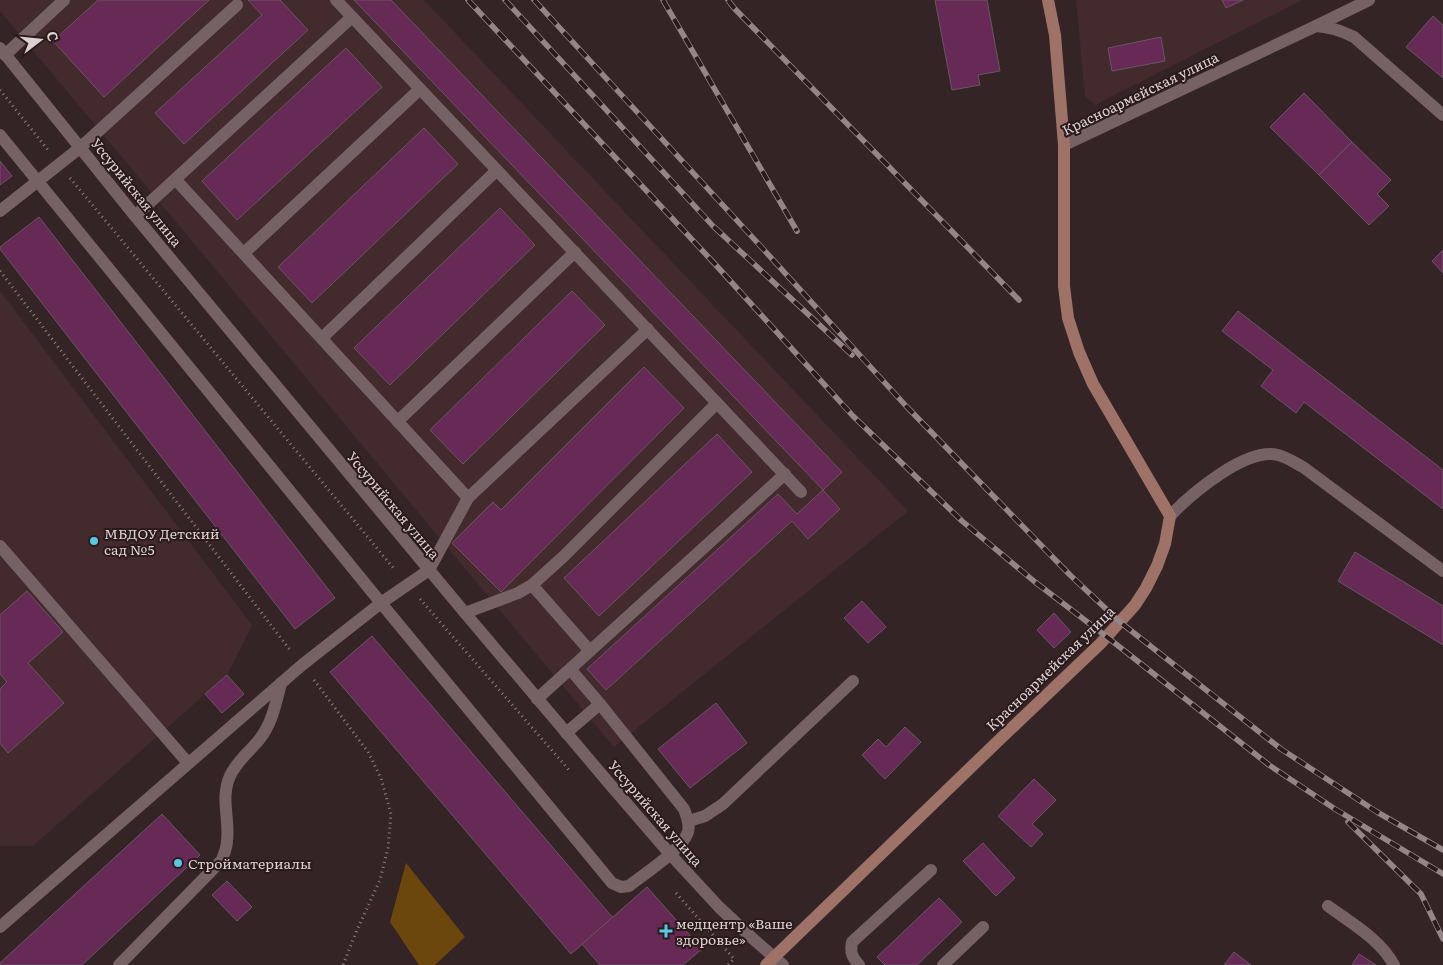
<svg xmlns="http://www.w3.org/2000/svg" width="1443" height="965" font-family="Literata,serif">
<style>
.built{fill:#422a2d}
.green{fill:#6b460d}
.building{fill:#672955;stroke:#675761}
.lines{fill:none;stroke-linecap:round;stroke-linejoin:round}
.path{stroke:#8f8283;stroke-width:3;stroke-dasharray:1 4;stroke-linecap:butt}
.lane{stroke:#766264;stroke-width:12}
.street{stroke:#766264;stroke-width:12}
.secondary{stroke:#9e7267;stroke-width:12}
.rail-casing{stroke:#948688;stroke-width:5.5}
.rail{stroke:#2b1a1c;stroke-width:4;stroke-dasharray:11;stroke-linecap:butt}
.poi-dot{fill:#59c8e5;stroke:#2b1a1c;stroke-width:2}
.labels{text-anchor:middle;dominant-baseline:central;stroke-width:4;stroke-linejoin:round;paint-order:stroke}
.street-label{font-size:14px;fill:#dcd1d2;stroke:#2b1a1c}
.poi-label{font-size:14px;fill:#dcd1d2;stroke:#2b1a1c;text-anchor:start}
</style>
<rect width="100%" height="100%" fill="#352426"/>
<!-- built -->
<g class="built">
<path d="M 0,0 L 424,0 L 908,511 L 614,747 L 0,11 Z"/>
<path d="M 1076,0 L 1302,0 L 1095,105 L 1085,96 Z"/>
<path d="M 0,291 L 252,625 L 227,675 L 33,846 L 0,846 Z"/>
</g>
<!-- green -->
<path class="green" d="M 406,863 L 465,937 L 435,965 L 419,965 L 390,922 Z"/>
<!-- building -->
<g class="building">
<path d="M 98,0 L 209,0 L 104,97 L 53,41 Z"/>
<path d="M 248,0 L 280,0 L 308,30 L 184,144 L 155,113 L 262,15 Z"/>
<path d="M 354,0 L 391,0 L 842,472 L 823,490 Z"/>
<path d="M 935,0 L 987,0 L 1000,71 L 978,75 L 980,85 L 952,90 Z"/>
<path d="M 1222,0 L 1243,0 L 1226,8 Z"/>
<path d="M 1433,16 L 1443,25 L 1443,78 L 1406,47 Z"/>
<path d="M 1161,37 L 1165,61 L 1112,71 L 1108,48 Z"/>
<path d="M 346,48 L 382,87 L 237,220 L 202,181 Z"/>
<path d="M 1304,93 L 1352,142 L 1319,175 L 1270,127 Z"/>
<path d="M 424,128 L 458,164 L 312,303 L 278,267 Z"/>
<path d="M 1352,142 L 1391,180 L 1377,194 L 1389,206 L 1369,225 L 1319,175 Z"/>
<path d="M 0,161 L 12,176 L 0,185 Z"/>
<path d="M 500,208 L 535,245 L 390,385 L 354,348 Z"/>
<path d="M 39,217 L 335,598 L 295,629 L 0,249 L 0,247 Z"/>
<path d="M 1443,250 L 1443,273 L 1432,261 Z"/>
<path d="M 572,291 L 605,325 L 463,464 L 430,430 Z"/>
<path d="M 1238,311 L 1443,470 L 1443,509 L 1304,402 L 1296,413 L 1261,386 L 1273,370 L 1222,331 Z"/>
<path d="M 644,367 L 684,408 L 501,592 L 452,543 L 493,502 L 501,510 Z"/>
<path d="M 717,434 L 752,472 L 599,616 L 564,578 Z"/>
<path d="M 823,490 L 840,509 L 808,539 L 792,521 L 606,690 L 587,669 L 778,494 L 797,514 Z"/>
<path d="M 1355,552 L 1443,606 L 1443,645 L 1338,581 Z"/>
<path d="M 27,591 L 63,632 L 28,663 L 64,703 L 8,753 L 0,743 L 0,689 L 7,682 L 0,674 L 0,615 Z"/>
<path d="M 862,601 L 886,627 L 868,643 L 844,618 Z"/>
<path d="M 1054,613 L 1071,632 L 1054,648 L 1037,630 Z"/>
<path d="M 372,636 L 613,918 L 571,954 L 330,672 Z"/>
<path d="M 227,675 L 244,694 L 222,713 L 205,694 Z"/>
<path d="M 716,703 L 747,743 L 690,788 L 658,749 Z"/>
<path d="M 905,727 L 921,742 L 885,779 L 862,755 L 878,739 L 886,747 Z"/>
<path d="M 1034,779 L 1056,800 L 1032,824 L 1043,834 L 1031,847 L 998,816 Z"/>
<path d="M 162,814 L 200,855 L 82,965 L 0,965 L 0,963 Z"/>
<path d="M 983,843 L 1015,878 L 996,896 L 963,861 Z"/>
<path d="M 227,881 L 252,907 L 237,921 L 212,895 Z"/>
<path d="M 647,887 L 702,949 L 683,965 L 600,965 L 582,944 Z"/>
<path d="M 939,898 L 962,922 L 917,965 L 885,965 L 877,957 Z"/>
<path d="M 1234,952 L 1251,965 L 1224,965 Z"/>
<path d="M 1359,954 L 1376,965 L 1352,965 Z"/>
</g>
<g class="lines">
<!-- path -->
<g class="path">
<path d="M 0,90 L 48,150"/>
<path d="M 70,178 L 395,570"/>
<path d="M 0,271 L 290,650"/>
<path d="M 420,599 L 569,770"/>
<path d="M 314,680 L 368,752 L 381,778 L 391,814 L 388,848 L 380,880 L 357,930 L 343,965"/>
<path d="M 676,893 L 734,959 L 728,965"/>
</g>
<!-- lane -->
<g class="lane">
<path d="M 336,0 L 801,492"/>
<path d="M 1316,26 L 1369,0"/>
<path d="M 0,48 L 135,216 L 465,613 L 608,782 L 670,854 L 719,907 L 751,937 L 783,965"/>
<path d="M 5,55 L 64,0"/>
<path d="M 0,135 L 381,603 L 612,883 L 621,887 L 629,886 C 644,874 682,850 688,832 C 690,824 687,817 684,809 L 600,704 L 566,733"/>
<path d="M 176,180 L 468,498"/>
<path d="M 0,211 L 81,147 L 237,5"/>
<path d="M 135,216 L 352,17"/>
<path d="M 244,253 L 420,89"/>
<path d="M 322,338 L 496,171"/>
<path d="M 398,421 L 575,252"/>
<path d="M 0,546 L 188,763"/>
<path d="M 532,585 L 590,651"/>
<path d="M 465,613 L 518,593 L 532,585 L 564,556 L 717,403"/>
<path d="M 570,669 L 600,704"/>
<path d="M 537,699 L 785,474"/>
<path d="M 689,821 L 705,816 L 723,804 L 853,681"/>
<path d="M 1328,906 C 1351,923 1380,939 1394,965"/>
<path d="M 0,927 L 302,665 L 381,603 L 429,570 L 468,498 L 648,329"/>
<path d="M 119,965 L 222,860 C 224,854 227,847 227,841 C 230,820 220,798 230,776 C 236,762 249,752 259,740 C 272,724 276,703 281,683"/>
<path d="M 859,965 C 852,957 850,953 852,942 L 931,870"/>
<path d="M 943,965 L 983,927"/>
</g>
<!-- street -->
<g class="street">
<path d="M 1064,145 L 1316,26 C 1331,27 1341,31 1354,37 L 1443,115"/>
<path d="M 1170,516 C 1191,494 1246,447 1278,455 C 1287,457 1295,463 1303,467 L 1443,571"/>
</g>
<!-- secondary -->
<path class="secondary" d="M 766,965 L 996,743 L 1100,644 L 1135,605 L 1146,588 L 1157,566 L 1165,544 L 1170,516 L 1093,384 L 1079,352 L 1068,318 L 1064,286 L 1064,145 L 1055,35 L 1048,0"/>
<defs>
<g id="rail">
<path d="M 468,0 L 714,263 L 853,416 L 962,521 L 1035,582 L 1107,637 L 1269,765 L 1335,809 L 1443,874"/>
<path d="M 505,0 L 713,226 L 852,355"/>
<path d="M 534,0 L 754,239 L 906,406 L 1070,575 L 1120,622 L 1281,749 L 1377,812 L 1443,850"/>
<path d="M 663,0 L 797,231"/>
<path d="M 728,0 L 734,8 L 1019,300"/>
<path d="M 1348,822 L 1421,894 L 1443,939"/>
</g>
</defs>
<!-- rail casing -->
<use href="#rail" class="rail-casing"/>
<!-- rail -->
<use href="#rail" class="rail"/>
</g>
<!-- markers -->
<g class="poi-dot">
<circle cx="94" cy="541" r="5"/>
<circle cx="178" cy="863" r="5"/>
<path d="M663.5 923.5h5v5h5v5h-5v5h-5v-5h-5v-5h5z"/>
</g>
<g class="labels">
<!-- street labels -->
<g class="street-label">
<text transform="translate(1140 93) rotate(-26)">Красноармейская улица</text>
<text transform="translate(137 192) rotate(51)">Уссурийская улица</text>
<text transform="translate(394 505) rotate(50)">Уссурийская улица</text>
<text transform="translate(1050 668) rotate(-44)">Красноармейская улица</text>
<text transform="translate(656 813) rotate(49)">Уссурийская улица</text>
</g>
<!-- poi labels -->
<g class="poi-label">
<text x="104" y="533">МБДОУ Детский<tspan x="104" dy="16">сад №5</tspan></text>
<text x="188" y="863">Стройматериалы</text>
<text x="676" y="923">медцентр «Ваше<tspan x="676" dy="16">здоровье»</tspan></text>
</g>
</g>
<!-- north arrow -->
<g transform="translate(40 40) rotate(74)" stroke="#2b1a1c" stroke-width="4" paint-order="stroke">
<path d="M0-4L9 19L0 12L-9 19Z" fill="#dcd1d2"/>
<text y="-8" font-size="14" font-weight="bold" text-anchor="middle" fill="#dcd1d2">С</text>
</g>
</svg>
